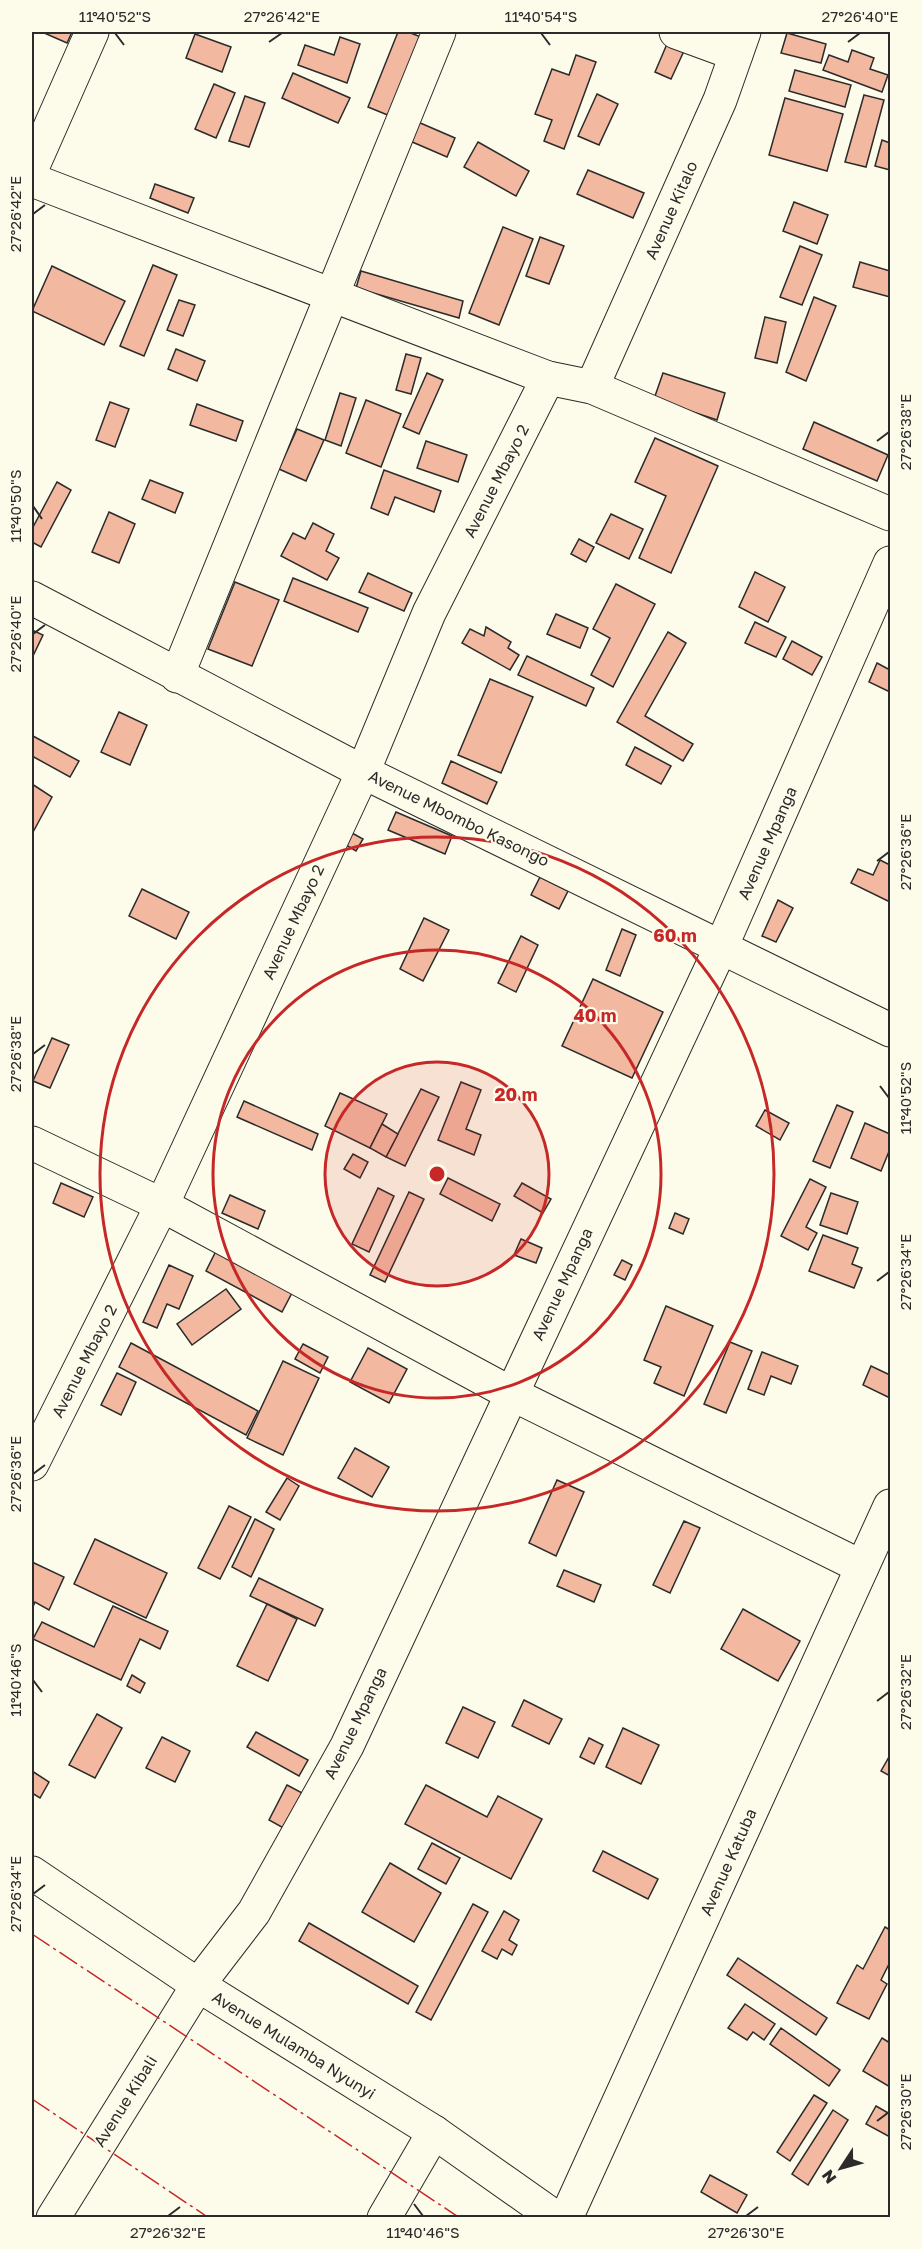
<svg xmlns="http://www.w3.org/2000/svg" width="922" height="2249" font-family="'Golos Text',sans-serif">
<style>
.building{fill:#f2b8a0;stroke:#2b2b2b;stroke-width:1.5}
.lines{fill:none;stroke-linecap:round;stroke-linejoin:round}
.street-casing{stroke:#2b2b2b;stroke-width:35}
.street{stroke:#fdfbea;stroke-width:33}
.power{stroke:#c62828;stroke-width:1.5;stroke-dasharray:21 4.5 3 4.5;stroke-linecap:butt}
.ticks{fill:none;stroke:#2b2b2b;stroke-width:2}
.ring{fill:none;stroke:#c62828;stroke-width:3}
.labels{text-anchor:middle;dominant-baseline:central;stroke-width:4.5;stroke-linejoin:round;paint-order:stroke}
.street-label{font-size:16px;fill:#2b2b2b;stroke:#fdfbea}
.centre{fill:#c62828;stroke:#fdfbea;stroke-width:3}
.ring-label{font-size:18px;text-anchor:middle;font-weight:bold;fill:#c62828;stroke:#fdfbea;stroke-width:4.5;stroke-linejoin:round;paint-order:stroke}
.neatline{fill:none;stroke:#2b2b2b;stroke-width:2}
.ticks-label{font-size:15px;text-anchor:middle;fill:#2b2b2b}
</style>
<rect width="100%" height="100%" fill="#fdfbea"/>
<!-- building -->
<g class="building">
<path d="M 42,32 L 72,32 L 67,43 Z"/>
<path d="M 398,32 L 408,32 L 421,37 L 390,116 L 368,107 Z"/>
<path d="M 787,33 L 826,44 L 821,63 L 781,53 Z"/>
<path d="M 195,34 L 231,47 L 222,72 L 186,58 Z"/>
<path d="M 340,37 L 360,44 L 347,83 L 298,65 L 305,45 L 334,55 Z"/>
<path d="M 667,44 L 684,51 L 671,79 L 655,72 Z"/>
<path d="M 852,50 L 874,58 L 870,69 L 888,75 L 882,92 L 823,70 L 829,55 L 848,62 Z"/>
<path d="M 576,55 L 596,62 L 564,149 L 544,141 L 552,120 L 535,114 L 552,69 L 569,75 Z"/>
<path d="M 795,70 L 851,85 L 845,107 L 789,91 Z"/>
<path d="M 293,73 L 350,98 L 338,123 L 282,98 Z"/>
<path d="M 214,84 L 235,93 L 216,138 L 195,129 Z"/>
<path d="M 597,94 L 618,104 L 599,145 L 578,136 Z"/>
<path d="M 864,95 L 884,100 L 866,167 L 845,162 Z"/>
<path d="M 245,96 L 265,103 L 249,147 L 229,141 Z"/>
<path d="M 785,98 L 843,114 L 827,171 L 769,155 Z"/>
<path d="M 418,122 L 455,138 L 447,157 L 410,141 Z"/>
<path d="M 882,140 L 890,143 L 890,170 L 875,166 Z"/>
<path d="M 478,142 L 529,171 L 516,196 L 464,167 Z"/>
<path d="M 588,170 L 644,193 L 633,218 L 577,194 Z"/>
<path d="M 155,184 L 194,198 L 188,213 L 150,198 Z"/>
<path d="M 794,202 L 828,215 L 817,244 L 783,231 Z"/>
<path d="M 503,227 L 533,239 L 499,325 L 469,313 Z"/>
<path d="M 540,237 L 564,246 L 549,284 L 526,276 Z"/>
<path d="M 800,246 L 822,255 L 802,305 L 780,297 Z"/>
<path d="M 860,262 L 890,271 L 890,297 L 853,287 Z"/>
<path d="M 153,265 L 177,275 L 144,356 L 120,346 Z"/>
<path d="M 52,266 L 125,301 L 104,345 L 32,311 Z"/>
<path d="M 361,271 L 463,301 L 459,318 L 356,288 Z"/>
<path d="M 814,297 L 836,306 L 806,381 L 786,372 Z"/>
<path d="M 179,300 L 195,305 L 183,336 L 167,330 Z"/>
<path d="M 765,317 L 786,322 L 777,363 L 755,358 Z"/>
<path d="M 176,349 L 205,361 L 197,381 L 168,369 Z"/>
<path d="M 406,354 L 421,358 L 411,394 L 396,390 Z"/>
<path d="M 427,373 L 443,380 L 419,434 L 403,427 Z"/>
<path d="M 663,373 L 725,393 L 717,420 L 654,399 Z"/>
<path d="M 340,393 L 356,398 L 341,446 L 325,440 Z"/>
<path d="M 366,400 L 401,414 L 381,467 L 346,453 Z"/>
<path d="M 110,402 L 129,409 L 115,447 L 96,440 Z"/>
<path d="M 197,404 L 243,421 L 236,441 L 190,425 Z"/>
<path d="M 814,422 L 888,455 L 877,481 L 803,449 Z"/>
<path d="M 297,429 L 324,440 L 306,481 L 279,469 Z"/>
<path d="M 655,438 L 718,466 L 671,573 L 639,558 L 666,496 L 635,482 Z"/>
<path d="M 426,441 L 467,455 L 458,482 L 417,468 Z"/>
<path d="M 384,470 L 441,491 L 434,512 L 395,497 L 388,515 L 371,508 Z"/>
<path d="M 150,480 L 183,493 L 175,513 L 142,499 Z"/>
<path d="M 57,482 L 71,490 L 41,547 L 32,542 L 32,529 Z"/>
<path d="M 109,512 L 135,524 L 119,563 L 92,552 Z"/>
<path d="M 611,514 L 643,529 L 629,559 L 596,543 Z"/>
<path d="M 313,523 L 334,534 L 326,551 L 339,558 L 327,580 L 281,556 L 293,533 L 305,539 Z"/>
<path d="M 579,539 L 594,547 L 586,562 L 571,554 Z"/>
<path d="M 755,572 L 785,587 L 768,622 L 739,607 Z"/>
<path d="M 368,573 L 412,593 L 404,611 L 359,592 Z"/>
<path d="M 293,578 L 368,608 L 358,632 L 284,601 Z"/>
<path d="M 235,582 L 279,600 L 252,666 L 208,649 Z"/>
<path d="M 616,584 L 655,604 L 613,687 L 591,675 L 610,638 L 593,629 Z"/>
<path d="M 556,614 L 588,628 L 580,648 L 547,634 Z"/>
<path d="M 755,622 L 786,637 L 776,657 L 745,643 Z"/>
<path d="M 486,627 L 511,642 L 508,648 L 519,655 L 510,670 L 462,643 L 470,629 L 484,636 Z"/>
<path d="M 32,630 L 43,635 L 32,658 Z"/>
<path d="M 668,632 L 686,643 L 645,716 L 693,744 L 683,761 L 617,722 Z"/>
<path d="M 792,641 L 822,657 L 812,675 L 783,659 Z"/>
<path d="M 527,656 L 594,688 L 586,706 L 518,675 Z"/>
<path d="M 877,663 L 890,670 L 890,692 L 869,682 Z"/>
<path d="M 490,679 L 533,697 L 501,773 L 458,755 Z"/>
<path d="M 119,712 L 147,725 L 130,765 L 101,752 Z"/>
<path d="M 33,736 L 79,761 L 70,777 L 32,756 Z"/>
<path d="M 635,747 L 671,766 L 661,784 L 626,765 Z"/>
<path d="M 451,761 L 497,782 L 487,804 L 442,783 Z"/>
<path d="M 32,784 L 52,797 L 32,834 Z"/>
<path d="M 396,812 L 452,836 L 445,854 L 388,830 Z"/>
<path d="M 352,833 L 363,839 L 356,851 L 346,845 Z"/>
<path d="M 880,860 L 890,865 L 890,902 L 851,883 L 858,869 L 873,875 Z"/>
<path d="M 540,877 L 568,891 L 559,909 L 531,895 Z"/>
<path d="M 142,889 L 189,912 L 176,939 L 129,916 Z"/>
<path d="M 778,900 L 793,908 L 776,942 L 762,936 Z"/>
<path d="M 424,918 L 449,930 L 423,981 L 400,969 Z"/>
<path d="M 622,929 L 636,935 L 620,976 L 606,970 Z"/>
<path d="M 521,936 L 538,945 L 516,992 L 498,983 Z"/>
<path d="M 593,979 L 663,1012 L 632,1078 L 562,1046 Z"/>
<path d="M 52,1038 L 69,1045 L 50,1088 L 33,1081 Z"/>
<path d="M 461,1082 L 481,1090 L 466,1129 L 481,1135 L 474,1155 L 438,1140 Z"/>
<path d="M 421,1089 L 439,1097 L 405,1166 L 386,1157 Z"/>
<path d="M 340,1093 L 387,1114 L 370,1148 L 325,1126 Z"/>
<path d="M 244,1101 L 318,1134 L 312,1150 L 237,1117 Z"/>
<path d="M 837,1105 L 853,1112 L 830,1168 L 813,1161 Z"/>
<path d="M 765,1110 L 789,1123 L 780,1140 L 756,1126 Z"/>
<path d="M 865,1123 L 890,1134 L 890,1149 L 881,1171 L 851,1158 Z"/>
<path d="M 382,1124 L 398,1134 L 386,1157 L 370,1148 Z"/>
<path d="M 353,1154 L 368,1162 L 360,1178 L 344,1169 Z"/>
<path d="M 448,1178 L 500,1204 L 492,1221 L 440,1194 Z"/>
<path d="M 810,1179 L 826,1187 L 806,1227 L 817,1233 L 808,1250 L 781,1236 Z"/>
<path d="M 61,1183 L 93,1197 L 84,1217 L 53,1203 Z"/>
<path d="M 522,1183 L 551,1199 L 543,1213 L 514,1196 Z"/>
<path d="M 378,1188 L 394,1196 L 369,1252 L 352,1244 Z"/>
<path d="M 409,1192 L 424,1199 L 385,1282 L 370,1275 Z"/>
<path d="M 831,1193 L 858,1202 L 847,1234 L 820,1225 Z"/>
<path d="M 230,1195 L 265,1211 L 258,1229 L 222,1213 Z"/>
<path d="M 675,1213 L 689,1219 L 683,1234 L 669,1228 Z"/>
<path d="M 823,1235 L 858,1248 L 852,1264 L 862,1268 L 854,1288 L 809,1271 Z"/>
<path d="M 521,1239 L 542,1248 L 536,1263 L 514,1255 Z"/>
<path d="M 217,1249 L 294,1289 L 282,1312 L 206,1271 Z"/>
<path d="M 622,1260 L 632,1265 L 625,1280 L 614,1275 Z"/>
<path d="M 169,1265 L 193,1276 L 179,1309 L 167,1304 L 157,1328 L 143,1322 Z"/>
<path d="M 226,1289 L 241,1309 L 192,1345 L 177,1324 Z"/>
<path d="M 666,1306 L 713,1326 L 684,1396 L 654,1383 L 661,1367 L 644,1360 Z"/>
<path d="M 730,1342 L 752,1351 L 726,1413 L 704,1404 Z"/>
<path d="M 131,1343 L 258,1411 L 246,1435 L 119,1367 Z"/>
<path d="M 303,1344 L 328,1357 L 320,1373 L 295,1359 Z"/>
<path d="M 368,1348 L 407,1369 L 389,1403 L 350,1382 Z"/>
<path d="M 762,1352 L 798,1366 L 791,1384 L 771,1376 L 764,1395 L 748,1389 Z"/>
<path d="M 283,1361 L 319,1378 L 283,1455 L 247,1438 Z"/>
<path d="M 871,1366 L 890,1375 L 890,1398 L 863,1385 Z"/>
<path d="M 117,1373 L 136,1382 L 121,1415 L 101,1405 Z"/>
<path d="M 355,1448 L 389,1467 L 372,1497 L 338,1478 Z"/>
<path d="M 287,1478 L 299,1486 L 280,1520 L 266,1512 Z"/>
<path d="M 557,1480 L 584,1492 L 556,1556 L 529,1543 Z"/>
<path d="M 229,1506 L 251,1517 L 220,1579 L 198,1568 Z"/>
<path d="M 255,1519 L 274,1529 L 251,1577 L 232,1567 Z"/>
<path d="M 684,1521 L 700,1528 L 670,1593 L 653,1585 Z"/>
<path d="M 95,1539 L 167,1573 L 146,1618 L 74,1584 Z"/>
<path d="M 32,1562 L 64,1577 L 49,1610 L 35,1602 L 32,1609 Z"/>
<path d="M 564,1570 L 601,1585 L 594,1602 L 557,1586 Z"/>
<path d="M 259,1578 L 323,1609 L 315,1626 L 250,1596 Z"/>
<path d="M 267,1604 L 297,1619 L 268,1681 L 237,1666 Z"/>
<path d="M 113,1606 L 168,1631 L 160,1649 L 140,1639 L 121,1680 L 33,1639 L 42,1622 L 94,1647 Z"/>
<path d="M 743,1609 L 800,1641 L 778,1681 L 721,1649 Z"/>
<path d="M 132,1675 L 145,1683 L 140,1693 L 127,1686 Z"/>
<path d="M 524,1700 L 562,1719 L 549,1744 L 512,1726 Z"/>
<path d="M 463,1707 L 495,1722 L 478,1758 L 446,1743 Z"/>
<path d="M 97,1714 L 122,1728 L 95,1778 L 69,1765 Z"/>
<path d="M 623,1728 L 659,1745 L 641,1784 L 606,1767 Z"/>
<path d="M 256,1732 L 308,1760 L 299,1776 L 247,1747 Z"/>
<path d="M 162,1737 L 190,1751 L 175,1782 L 146,1768 Z"/>
<path d="M 589,1738 L 603,1745 L 594,1764 L 580,1757 Z"/>
<path d="M 889,1757 L 890,1758 L 890,1776 L 881,1771 Z"/>
<path d="M 32,1771 L 49,1782 L 40,1798 L 32,1793 Z"/>
<path d="M 287,1785 L 306,1795 L 287,1830 L 269,1820 Z"/>
<path d="M 426,1785 L 487,1817 L 498,1796 L 542,1819 L 511,1879 L 405,1824 Z"/>
<path d="M 432,1843 L 460,1858 L 446,1884 L 418,1869 Z"/>
<path d="M 603,1851 L 658,1879 L 648,1899 L 593,1871 Z"/>
<path d="M 390,1863 L 441,1893 L 414,1942 L 362,1912 Z"/>
<path d="M 473,1904 L 488,1912 L 431,2020 L 416,2012 Z"/>
<path d="M 504,1911 L 519,1920 L 509,1940 L 517,1945 L 512,1955 L 502,1949 L 497,1959 L 482,1951 Z"/>
<path d="M 309,1923 L 418,1986 L 408,2004 L 299,1941 Z"/>
<path d="M 885,1927 L 890,1930 L 890,1962 L 881,1980 L 887,1984 L 869,2019 L 837,2003 L 857,1965 L 863,1969 Z"/>
<path d="M 738,1958 L 827,2018 L 816,2035 L 727,1975 Z"/>
<path d="M 745,2004 L 775,2024 L 764,2040 L 753,2032 L 747,2040 L 728,2028 Z"/>
<path d="M 781,2028 L 840,2070 L 829,2086 L 770,2044 Z"/>
<path d="M 882,2038 L 890,2043 L 890,2087 L 863,2071 Z"/>
<path d="M 814,2095 L 827,2103 L 790,2161 L 777,2152 Z"/>
<path d="M 876,2106 L 890,2114 L 890,2137 L 866,2124 Z"/>
<path d="M 833,2110 L 848,2120 L 808,2185 L 792,2174 Z"/>
<path d="M 710,2175 L 747,2195 L 737,2213 L 701,2192 Z"/>
</g>
<g class="lines">
<defs>
<g id="street">
<path d="M 676,32 L 736,54"/>
<path d="M 32,168 L 92,32"/>
<path d="M 32,180 L 548,378 L 592,387 L 890,514"/>
<path d="M 592,387 L 720,100 L 744,32"/>
<path d="M 32,598 L 363,772 L 890,1030"/>
<path d="M 177,676 L 439,32"/>
<path d="M 32,1143 L 162,1205 L 510,1393 L 862,1567"/>
<path d="M 32,1464 L 162,1205 L 363,772 L 429,613 L 548,378"/>
<path d="M 32,1873 L 198,1985 L 434,2132 L 556,2218"/>
<path d="M 53,2218 L 198,1985 L 254,1912 L 347,1746 L 722,945 L 890,563"/>
<path d="M 384,2218 L 434,2132"/>
<path d="M 566,2218 L 890,1506"/>
</g>
</defs>
<!-- street casing -->
<use href="#street" class="street-casing"/>
<!-- street -->
<use href="#street" class="street"/>
<!-- power -->
<g class="power">
<path d="M 32,1934 L 460,2218"/>
<path d="M 32,2099 L 209,2218"/>
</g>
</g>
<!-- ticks -->
<path class="ticks" d="M 115,33 L 124,45M 541,33 L 550,45M 269,42 L 282,33M 848,42 L 860,33M 33,214 L 45,205M 877,441 L 889,432M 33,506 L 42,519M 33,634 L 45,625M 877,861 L 889,852M 33,1054 L 45,1045M 880,1086 L 889,1098M 877,1281 L 889,1272M 33,1474 L 45,1465M 33,1680 L 42,1692M 877,1701 L 889,1692M 33,1894 L 45,1885M 877,2121 L 889,2112M 414,2204 L 423,2216M 168,2216 L 180,2207M 746,2216 L 758,2207"/>
<!-- distance rings -->
<circle cx="437" cy="1174" r="112" fill="#c62828" fill-opacity=".12"/>
<g class="ring">
<circle cx="437" cy="1174" r="112"/>
<circle cx="437" cy="1174" r="224"/>
<circle cx="437" cy="1174" r="337"/>
</g>
<g class="labels">
<!-- street labels -->
<g class="street-label">
<text transform="translate(671 210) rotate(-66)">Avenue Kitalo</text>
<text transform="translate(496 481) rotate(-63)">Avenue Mbayo 2</text>
<text transform="translate(459 818) rotate(26)">Avenue Mbombo Kasongo</text>
<text transform="translate(767 843) rotate(-66)">Avenue Mpanga</text>
<text transform="translate(293 922) rotate(-65)">Avenue Mbayo 2</text>
<text transform="translate(562 1284) rotate(-65)">Avenue Mpanga</text>
<text transform="translate(84 1361) rotate(-63)">Avenue Mbayo 2</text>
<text transform="translate(355 1723) rotate(-64)">Avenue Mpanga</text>
<text transform="translate(728 1862) rotate(-66)">Avenue Katuba</text>
<text transform="translate(294 2045) rotate(32)">Avenue Mulamba Nyunyi</text>
<text transform="translate(125 2101) rotate(-58)">Avenue Kibali</text>
</g>
</g>
<circle cx="437" cy="1174" r="9" class="centre"/>
<g class="ring-label">
<text x="675" y="942">60 m</text>
<text x="595" y="1022">40 m</text>
<text x="516" y="1101">20 m</text>
</g>
<!-- border -->
<rect width="922" height="2249" fill="none" stroke="#fdfbea" stroke-width="66"/>
<!-- north arrow -->
<g transform="translate(841 2168) rotate(234)" stroke="#fdfbea" stroke-width="4.5" paint-order="stroke">
<path d="M0-4.5L10 22L0 15L-10 22Z" fill="#2b2b2b"/>
<text y="-9" font-size="16" font-weight="bold" text-anchor="middle" fill="#2b2b2b">N</text>
</g>
<rect x="33" y="33" width="856" height="2183" class="neatline"/>
<g class="ticks-label">
<text x="115" y="22">11°40'52"S</text>
<text x="282" y="22">27°26'42"E</text>
<text x="541" y="22">11°40'54"S</text>
<text x="860" y="22">27°26'40"E</text>
<text transform="translate(16 214) rotate(-90)" y="5">27°26'42"E</text>
<text transform="translate(906 432) rotate(-90)" y="5">27°26'38"E</text>
<text transform="translate(16 506) rotate(-90)" y="5">11°40'50"S</text>
<text transform="translate(16 634) rotate(-90)" y="5">27°26'40"E</text>
<text transform="translate(906 852) rotate(-90)" y="5">27°26'36"E</text>
<text transform="translate(16 1054) rotate(-90)" y="5">27°26'38"E</text>
<text transform="translate(906 1098) rotate(-90)" y="5">11°40'52"S</text>
<text transform="translate(906 1272) rotate(-90)" y="5">27°26'34"E</text>
<text transform="translate(16 1474) rotate(-90)" y="5">27°26'36"E</text>
<text transform="translate(16 1680) rotate(-90)" y="5">11°40'46"S</text>
<text transform="translate(906 1692) rotate(-90)" y="5">27°26'32"E</text>
<text transform="translate(16 1894) rotate(-90)" y="5">27°26'34"E</text>
<text transform="translate(906 2112) rotate(-90)" y="5">27°26'30"E</text>
<text x="168" y="2238">27°26'32"E</text>
<text x="423" y="2238">11°40'46"S</text>
<text x="746" y="2238">27°26'30"E</text>
</g>
</svg>
